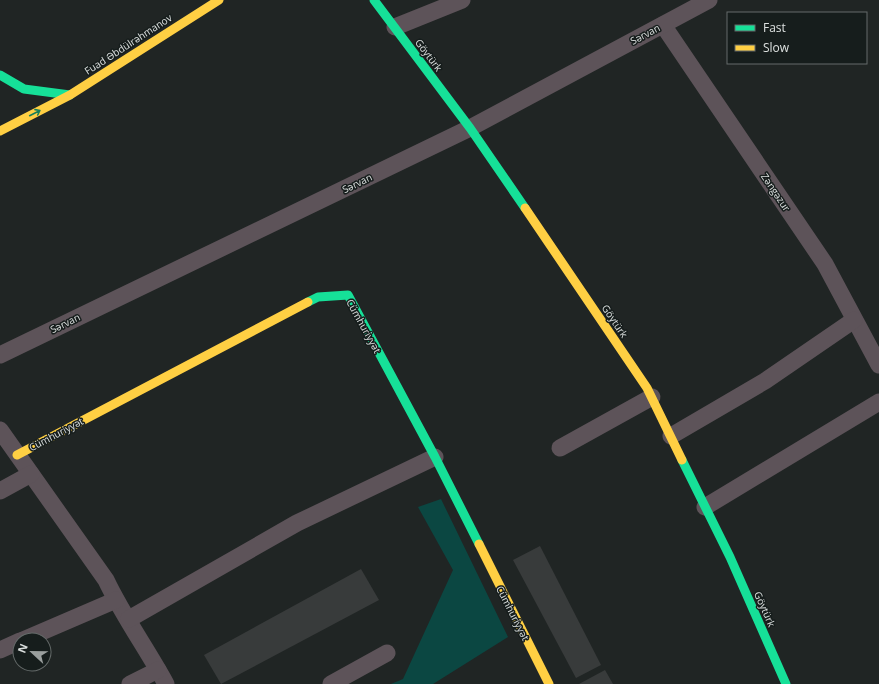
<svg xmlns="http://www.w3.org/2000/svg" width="879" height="684" font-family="'Open Sans',sans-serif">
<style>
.green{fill:#0b4742}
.building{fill:#383b3b}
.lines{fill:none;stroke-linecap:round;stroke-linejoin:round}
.street{stroke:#5d5359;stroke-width:17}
.fast{stroke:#16e098;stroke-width:9}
.slow{stroke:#ffcf43;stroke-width:9}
.oneway{stroke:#167e5a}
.labels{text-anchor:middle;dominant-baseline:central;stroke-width:3;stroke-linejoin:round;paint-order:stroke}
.street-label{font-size:10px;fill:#dce0df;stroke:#161d1c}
</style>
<rect width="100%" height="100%" fill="#202524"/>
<!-- green -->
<path class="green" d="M 441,499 L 508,637 L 433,684 L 391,684 L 403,679 L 453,570 L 418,507 Z"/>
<!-- building -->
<g class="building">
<path d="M 540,546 L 601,665 L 576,678 L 513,560 Z"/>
<path d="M 361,569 L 379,600 L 221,684 L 204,655 Z"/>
<path d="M 605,670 L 613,684 L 579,684 Z"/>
</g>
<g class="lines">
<!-- street -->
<g class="street">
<path d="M 663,25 L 825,264 L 879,365"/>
<path d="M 395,27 L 462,0"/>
<path d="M 0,355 L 470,128 L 709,0"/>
<path d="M 0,430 L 106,580 C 123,616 147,649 166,684"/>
<path d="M 671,436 L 765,381 L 854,320"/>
<path d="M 560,448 L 652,397"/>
<path d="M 0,491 L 31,474"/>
<path d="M 705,507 L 879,402"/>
<path d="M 129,619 L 297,523 L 435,457"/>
<path d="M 23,640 L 116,600"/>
<path d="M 0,650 L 20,641"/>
<path d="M 130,684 L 158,670"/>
<path d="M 331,684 L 387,653"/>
</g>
<!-- fast -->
<g class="fast">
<path d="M 374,0 L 470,128 L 525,208"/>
<path d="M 0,75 L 24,89 L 70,95"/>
<path d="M 308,302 L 318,297 L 348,295 L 435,457 L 479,544"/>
<path d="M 682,460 L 730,557 L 786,684"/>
</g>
<!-- slow -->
<g class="slow">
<path d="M 0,131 L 70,95 L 219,0"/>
<path d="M 525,208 L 647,388 L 682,460"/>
<path d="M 17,455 L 308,302"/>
<path d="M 479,544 L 549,684"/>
</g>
</g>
<!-- one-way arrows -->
<defs><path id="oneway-shaft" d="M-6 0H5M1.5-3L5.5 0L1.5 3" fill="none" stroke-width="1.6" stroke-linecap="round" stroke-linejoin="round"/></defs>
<use class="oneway" href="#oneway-shaft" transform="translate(35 113) rotate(-27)"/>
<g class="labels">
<!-- street labels -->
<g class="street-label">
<text transform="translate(645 34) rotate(-28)">Sərvan</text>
<text transform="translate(128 44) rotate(-33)">Fuad Əbdülrəhmanov</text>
<text transform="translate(429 55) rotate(53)">Göytürk</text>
<text transform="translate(357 183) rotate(-26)">Sərvan</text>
<text transform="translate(776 192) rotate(56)">Zəngəzur</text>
<text transform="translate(615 321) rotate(56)">Göytürk</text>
<text transform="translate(65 323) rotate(-26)">Sərvan</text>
<text transform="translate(364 326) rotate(61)">Cümhuriyyət</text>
<text transform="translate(56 434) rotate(-28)">Cümhuriyyət</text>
<text transform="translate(765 609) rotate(66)">Göytürk</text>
<text transform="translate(513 613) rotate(63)">Cümhuriyyət</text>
</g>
</g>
<!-- legend -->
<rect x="727" y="12" width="140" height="52" fill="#161d1c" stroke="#656b6a"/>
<rect x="735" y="25" width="20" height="6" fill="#16e098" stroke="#656b6a"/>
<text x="763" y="32" font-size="12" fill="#dce0df">Fast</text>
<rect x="735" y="45" width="20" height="6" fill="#ffcf43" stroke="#656b6a"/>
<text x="763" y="52" font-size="12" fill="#dce0df">Slow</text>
<!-- north arrow -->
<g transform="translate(32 652) rotate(292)"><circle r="19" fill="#161d1c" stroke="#656b6a"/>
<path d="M0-3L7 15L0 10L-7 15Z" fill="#9a9f9e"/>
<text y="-6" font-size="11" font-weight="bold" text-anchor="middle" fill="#dce0df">N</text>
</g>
</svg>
